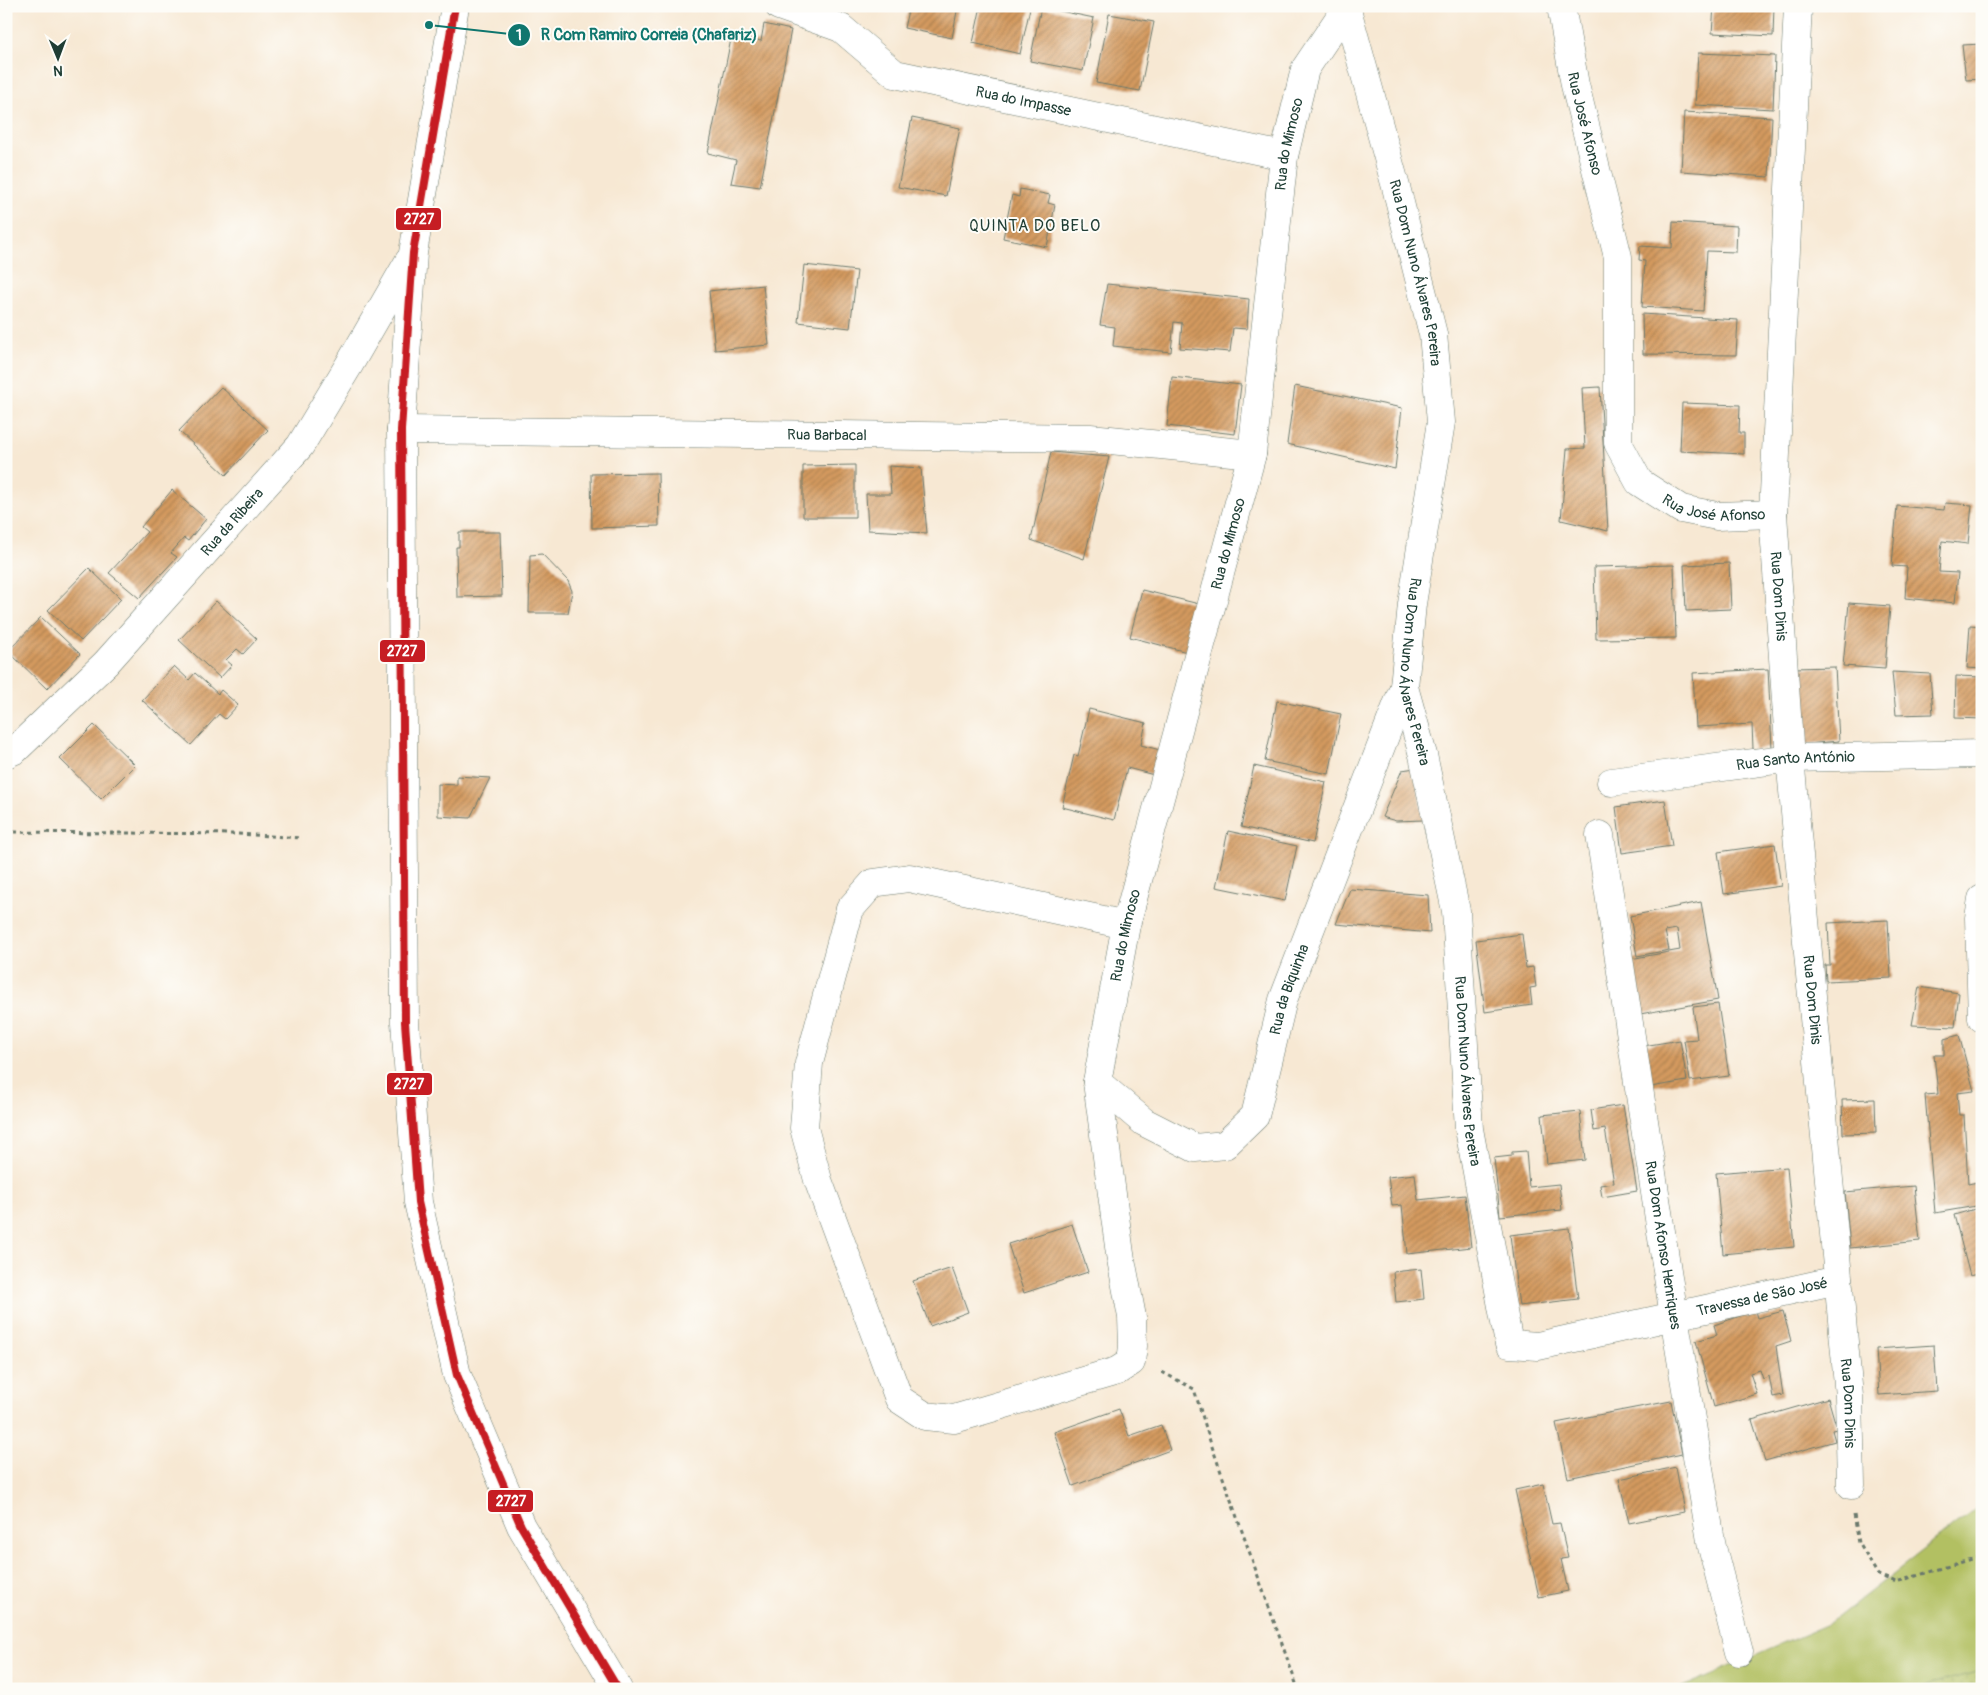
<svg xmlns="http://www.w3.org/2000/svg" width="1988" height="1695" font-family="Pangolin,sans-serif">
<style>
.green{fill:#b2c062;stroke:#687e4b}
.garden{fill:url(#garden-dots);stroke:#687e4b}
.building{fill:url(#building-hatch)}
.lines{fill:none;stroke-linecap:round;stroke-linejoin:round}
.minor-casing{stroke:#6b796c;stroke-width:29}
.path{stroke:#6b796c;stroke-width:3;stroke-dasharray:4 4;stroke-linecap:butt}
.minor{stroke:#fff;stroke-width:28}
.bus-1-casing{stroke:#fdfcf7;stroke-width:11}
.bus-1{stroke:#c61d23;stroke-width:8}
.labels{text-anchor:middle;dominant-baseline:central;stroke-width:4;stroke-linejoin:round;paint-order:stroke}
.street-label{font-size:15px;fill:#1f3d34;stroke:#fdfcf7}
.neighbourhood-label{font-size:16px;letter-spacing:1px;fill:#1f3d34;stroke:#fdfcf7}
.leader{fill:none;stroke:#0f766e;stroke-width:2}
.callout-dot{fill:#0f766e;stroke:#fdfcf7;stroke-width:2}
.mark-label{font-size:15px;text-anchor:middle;font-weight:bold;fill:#fff}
.callout-label{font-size:16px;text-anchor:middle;font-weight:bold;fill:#0f766e;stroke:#fdfcf7;stroke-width:4;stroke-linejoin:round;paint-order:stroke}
.line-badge{stroke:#fdfcf7;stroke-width:2}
.badge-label{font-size:14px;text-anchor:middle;font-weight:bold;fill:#fff}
</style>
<defs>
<pattern id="garden-dots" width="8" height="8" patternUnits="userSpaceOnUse" patternTransform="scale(1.25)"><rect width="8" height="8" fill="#b2c062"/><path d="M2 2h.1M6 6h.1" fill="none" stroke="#909d52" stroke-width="1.8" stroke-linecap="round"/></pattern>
<pattern id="building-hatch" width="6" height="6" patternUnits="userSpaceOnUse" patternTransform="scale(1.25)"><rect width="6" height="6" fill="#d49a5f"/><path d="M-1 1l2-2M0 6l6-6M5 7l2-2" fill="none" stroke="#ab7f4f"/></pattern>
</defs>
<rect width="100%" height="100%" fill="#fdfcf7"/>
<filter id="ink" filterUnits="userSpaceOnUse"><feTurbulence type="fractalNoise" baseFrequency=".02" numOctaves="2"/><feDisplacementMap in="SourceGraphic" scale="10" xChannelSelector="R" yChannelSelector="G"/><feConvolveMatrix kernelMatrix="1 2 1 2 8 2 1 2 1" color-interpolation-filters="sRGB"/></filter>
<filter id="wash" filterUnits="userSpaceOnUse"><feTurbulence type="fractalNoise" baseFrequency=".0096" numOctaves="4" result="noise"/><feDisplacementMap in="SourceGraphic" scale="20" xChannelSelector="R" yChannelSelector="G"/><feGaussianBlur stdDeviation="1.12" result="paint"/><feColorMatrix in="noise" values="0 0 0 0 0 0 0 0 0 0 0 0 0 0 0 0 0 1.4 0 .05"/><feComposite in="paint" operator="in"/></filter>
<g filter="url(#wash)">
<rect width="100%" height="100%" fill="#f7e8d3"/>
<!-- green -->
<path class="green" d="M 1982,1504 L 1982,1689 L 1678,1689 L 1829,1624 Z"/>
<!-- garden -->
<path class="garden" d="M 1982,1671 L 1982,1689 L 1919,1689 L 1919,1687 Z"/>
<g id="blocks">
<!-- building -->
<g class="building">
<path d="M 909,6 L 958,6 L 952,38 L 904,28 Z"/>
<path d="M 981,6 L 1020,6 L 1030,8 L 1020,54 L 973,43 Z"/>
<path d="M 1714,6 L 1774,6 L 1773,36 L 1712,33 Z"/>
<path d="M 1041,7 L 1094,18 L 1083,71 L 1030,61 Z"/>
<path d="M 1109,14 L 1154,22 L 1140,91 L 1096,83 Z"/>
<path d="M 764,24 L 791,30 L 760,187 L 731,183 L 736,160 L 708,153 L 732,34 L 761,41 Z"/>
<path d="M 1982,44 L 1982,79 L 1966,80 L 1962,45 Z"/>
<path d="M 1698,53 L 1775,56 L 1773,109 L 1695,105 Z"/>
<path d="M 1684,112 L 1772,117 L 1769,177 L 1681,171 Z"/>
<path d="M 912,118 L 960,128 L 946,196 L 898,187 Z"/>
<path d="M 1020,189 L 1050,195 L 1048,203 L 1055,205 L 1047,247 L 1003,238 L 1012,195 L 1019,197 Z"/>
<path d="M 1673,222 L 1737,226 L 1736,252 L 1707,251 L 1703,311 L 1642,307 L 1645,261 L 1639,260 L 1640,246 L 1672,248 Z"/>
<path d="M 804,265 L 857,271 L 850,328 L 798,322 Z"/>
<path d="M 1107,284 L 1249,299 L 1247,329 L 1233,328 L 1230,352 L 1180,348 L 1182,323 L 1174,322 L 1171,352 L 1113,346 L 1115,327 L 1100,325 Z"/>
<path d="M 763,285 L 769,345 L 715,350 L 709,291 Z"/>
<path d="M 1642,314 L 1738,320 L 1736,355 L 1643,354 Z"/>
<path d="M 1172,377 L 1241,385 L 1235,434 L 1167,426 Z"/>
<path d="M 1295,386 L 1402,408 L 1395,469 L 1287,444 Z"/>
<path d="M 221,387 L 268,430 L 226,475 L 179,431 Z"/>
<path d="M 1600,387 L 1608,531 L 1561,520 L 1567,449 L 1585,448 L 1582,388 Z"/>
<path d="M 1682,403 L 1740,405 L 1739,433 L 1744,433 L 1744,454 L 1680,451 Z"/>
<path d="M 1051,452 L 1109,457 L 1084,559 L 1031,540 Z"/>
<path d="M 855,465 L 855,517 L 803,517 L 803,466 Z"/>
<path d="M 889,466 L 921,468 L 927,533 L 868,530 L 866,494 L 891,494 Z"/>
<path d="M 658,473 L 659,526 L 592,528 L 591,474 Z"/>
<path d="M 172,490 L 206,519 L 188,541 L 184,538 L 171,553 L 177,557 L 139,598 L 109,573 L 147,532 L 141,527 Z"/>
<path d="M 1945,503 L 1972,505 L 1968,544 L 1942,541 L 1939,572 L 1958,573 L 1955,603 L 1905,598 L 1907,567 L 1892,566 L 1897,506 L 1944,510 Z"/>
<path d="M 459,532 L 500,532 L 502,596 L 457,597 L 456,547 L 459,547 Z"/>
<path d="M 542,554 L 568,581 L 572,591 L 568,613 L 529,613 L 530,555 Z"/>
<path d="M 1729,563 L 1731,609 L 1686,611 L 1684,565 Z"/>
<path d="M 1674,565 L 1676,638 L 1596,639 L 1594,567 Z"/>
<path d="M 89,568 L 121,599 L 81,641 L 48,610 Z"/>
<path d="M 1142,590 L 1199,604 L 1187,652 L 1130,637 Z"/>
<path d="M 216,601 L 257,639 L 243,654 L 237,649 L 226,660 L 232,665 L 220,678 L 179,640 Z"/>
<path d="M 1849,603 L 1890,606 L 1885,669 L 1843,666 Z"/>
<path d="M 41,617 L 80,654 L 47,689 L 8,651 Z"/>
<path d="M 1970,625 L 1982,626 L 1982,669 L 1967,668 Z"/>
<path d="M 174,666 L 189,680 L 195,673 L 218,694 L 221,690 L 238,705 L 225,719 L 219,714 L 191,745 L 142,700 Z"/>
<path d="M 1835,667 L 1839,741 L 1796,745 L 1793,668 Z"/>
<path d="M 1768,669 L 1772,748 L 1753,749 L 1752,724 L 1696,727 L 1693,673 Z"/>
<path d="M 1892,672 L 1930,674 L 1933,714 L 1896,715 Z"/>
<path d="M 1956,676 L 1982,677 L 1982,719 L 1955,718 Z"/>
<path d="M 1277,701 L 1341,714 L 1329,774 L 1265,761 Z"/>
<path d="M 1089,709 L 1146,723 L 1141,745 L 1160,750 L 1154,775 L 1127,768 L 1114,820 L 1062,807 L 1074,755 L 1078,756 Z"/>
<path d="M 94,725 L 135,765 L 101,799 L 60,759 Z"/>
<path d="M 1254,766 L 1326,782 L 1313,843 L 1241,827 Z"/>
<path d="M 1415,768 L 1423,820 L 1396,821 L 1382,817 L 1402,770 Z"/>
<path d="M 457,776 L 490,778 L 470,818 L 438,816 L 438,784 L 457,785 Z"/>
<path d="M 1665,800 L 1672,846 L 1622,853 L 1616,807 Z"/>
<path d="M 1228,831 L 1297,846 L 1285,901 L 1216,887 Z"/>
<path d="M 1775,844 L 1781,886 L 1724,894 L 1718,852 Z"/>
<path d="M 1350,889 L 1428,895 L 1430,933 L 1336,924 Z"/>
<path d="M 1701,902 L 1718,1000 L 1640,1014 L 1630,959 L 1680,950 L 1677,929 L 1665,931 L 1669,950 L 1637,956 L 1630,916 Z"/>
<path d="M 1888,920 L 1891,978 L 1826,981 L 1825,965 L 1830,965 L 1828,923 Z"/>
<path d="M 1522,934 L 1526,968 L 1533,967 L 1536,987 L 1530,988 L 1532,1005 L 1485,1012 L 1476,940 Z"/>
<path d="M 1919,987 L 1959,993 L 1955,1027 L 1912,1025 Z"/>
<path d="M 1718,1004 L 1729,1076 L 1690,1081 L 1684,1040 L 1697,1039 L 1693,1007 Z"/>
<path d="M 1959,1035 L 1974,1091 L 1957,1093 L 1959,1115 L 1964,1115 L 1968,1184 L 1982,1181 L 1982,1205 L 1935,1213 L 1925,1095 L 1938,1094 L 1934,1055 L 1944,1055 L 1944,1039 Z"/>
<path d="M 1680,1040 L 1687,1081 L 1650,1087 L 1643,1046 Z"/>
<path d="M 1875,1099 L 1876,1133 L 1843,1134 L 1842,1100 Z"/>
<path d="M 1623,1105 L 1637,1191 L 1602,1197 L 1600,1185 L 1614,1183 L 1605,1129 L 1594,1131 L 1591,1110 Z"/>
<path d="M 1580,1111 L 1585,1160 L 1547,1164 L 1542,1115 Z"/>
<path d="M 1526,1151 L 1529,1187 L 1559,1184 L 1562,1210 L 1500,1216 L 1494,1158 L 1512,1156 L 1512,1152 Z"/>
<path d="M 1787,1167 L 1794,1247 L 1723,1254 L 1716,1173 Z"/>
<path d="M 1415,1174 L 1418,1200 L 1465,1195 L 1471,1247 L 1407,1254 L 1402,1205 L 1392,1206 L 1388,1177 Z"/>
<path d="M 1914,1186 L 1920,1241 L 1850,1248 L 1845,1192 Z"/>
<path d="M 1982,1207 L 1982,1273 L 1970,1276 L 1954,1215 Z"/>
<path d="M 1072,1224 L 1088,1272 L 1024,1293 L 1008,1244 Z"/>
<path d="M 1569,1228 L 1578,1299 L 1519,1306 L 1510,1235 Z"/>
<path d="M 952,1268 L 968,1312 L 930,1326 L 913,1281 Z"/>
<path d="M 1421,1269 L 1424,1299 L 1396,1302 L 1393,1272 Z"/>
<path d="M 1755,1311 L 1757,1318 L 1783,1311 L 1791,1341 L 1776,1346 L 1783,1395 L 1773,1397 L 1769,1376 L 1763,1379 L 1760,1370 L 1750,1373 L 1757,1394 L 1714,1407 L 1696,1341 L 1717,1335 L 1714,1325 Z"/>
<path d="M 1934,1345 L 1937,1391 L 1879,1395 L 1876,1349 Z"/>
<path d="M 1828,1398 L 1837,1429 L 1832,1430 L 1835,1441 L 1765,1461 L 1752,1420 Z"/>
<path d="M 1671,1401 L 1682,1454 L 1568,1478 L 1556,1423 Z"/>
<path d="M 1119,1409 L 1129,1436 L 1161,1425 L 1170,1450 L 1073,1486 L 1054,1432 Z"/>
<path d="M 1676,1467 L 1684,1512 L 1629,1523 L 1619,1479 Z"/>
<path d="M 1543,1484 L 1552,1524 L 1560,1523 L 1568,1558 L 1561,1559 L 1568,1591 L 1539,1597 L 1515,1490 Z"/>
</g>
</g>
</g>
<g filter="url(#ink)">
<use href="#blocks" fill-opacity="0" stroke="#6b796c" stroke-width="1"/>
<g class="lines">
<defs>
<g id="minor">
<path d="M 455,6 L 413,253 L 401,430 L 405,1022 L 418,1202 L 457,1375 L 521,1526 L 618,1689"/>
<path id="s1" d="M 779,6 L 841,28 L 895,74 L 1284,156"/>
<path id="s2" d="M 1346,6 L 1396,187 L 1433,334 L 1441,422 L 1412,604 L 1404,687 L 1423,755 L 1456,911 L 1469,1129 L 1509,1344 L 1538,1346 L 1838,1280"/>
<path id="s3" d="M 1561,6 L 1575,85 L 1618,257 L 1618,443 L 1639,482 L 1681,509 L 1717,516 L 1773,514"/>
<path id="s4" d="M 1798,6 L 1773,514 L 1790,758 L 1849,1396 L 1851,1485"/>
<path id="s5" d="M 401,430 L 1090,438 L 1252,454"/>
<path id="s6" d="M 6,754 L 15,750 L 106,663 L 300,446 L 349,365 L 409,261"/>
<path id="s7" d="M 1611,782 L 1790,758 L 1982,754"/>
<path id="s8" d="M 1600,835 L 1674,1316 L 1712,1547 L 1739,1652"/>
<path d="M 1982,899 L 1979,918 L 1982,1018"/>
<path id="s9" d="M 1126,925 L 909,878 L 873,883 L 850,909 L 809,1063 L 804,1128 L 818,1180 L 899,1399 L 925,1416 L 954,1419 L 1117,1371 L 1131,1362 L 1133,1346 L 1132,1317 L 1120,1254 L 1097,1082 L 1126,925 L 1252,454 L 1284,156 L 1305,69 L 1346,8"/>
<path id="s10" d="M 1097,1082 L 1144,1122 L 1195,1148 L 1225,1145 L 1255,1116 L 1283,1000 L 1404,687"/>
</g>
</defs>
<!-- minor casing -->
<use href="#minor" class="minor-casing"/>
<!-- path -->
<g class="path">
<path d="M 6,832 L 238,834 L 301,838"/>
<path d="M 1162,1372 L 1194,1389 L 1210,1441 L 1298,1689"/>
<path d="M 1854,1515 L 1859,1543 L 1878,1575 L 1896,1582 L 1982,1556"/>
</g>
<!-- minor -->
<use href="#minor" class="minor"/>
<defs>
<path id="bus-1" d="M 455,6 L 413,253 L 401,430 L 405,1022 L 418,1202 L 457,1375 L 521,1526 L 618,1689"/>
</defs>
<!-- bus-1 casing -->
<use href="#bus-1" class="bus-1-casing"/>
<!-- bus-1 -->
<use href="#bus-1" class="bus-1"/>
</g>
</g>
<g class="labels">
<!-- street labels -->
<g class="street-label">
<text stroke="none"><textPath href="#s1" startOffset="268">Rua do Impasse</textPath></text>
<text stroke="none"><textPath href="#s3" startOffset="120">Rua José Afonso</textPath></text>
<text stroke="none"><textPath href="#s9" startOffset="2294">Rua do Mimoso</textPath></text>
<text stroke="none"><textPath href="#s2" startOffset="276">Rua Dom Nuno Álvares Pereira</textPath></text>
<text stroke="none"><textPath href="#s5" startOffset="426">Rua Barbacal</textPath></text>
<text stroke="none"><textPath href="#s3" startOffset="570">Rua José Afonso</textPath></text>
<text stroke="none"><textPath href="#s6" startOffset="325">Rua da Ribeira</textPath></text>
<text stroke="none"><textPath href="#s9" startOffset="1889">Rua do Mimoso</textPath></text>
<text stroke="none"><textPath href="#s4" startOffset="591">Rua Dom Dinis</textPath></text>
<text stroke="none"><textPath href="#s2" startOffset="681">Rua Dom Nuno Álvares Pereira</textPath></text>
<text stroke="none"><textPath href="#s7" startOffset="186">Rua Santo António</textPath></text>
<text stroke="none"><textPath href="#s9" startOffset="1484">Rua do Mimoso</textPath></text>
<text stroke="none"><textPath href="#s10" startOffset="322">Rua da Biquinha</textPath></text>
<text stroke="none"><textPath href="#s4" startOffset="996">Rua Dom Dinis</textPath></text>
<text stroke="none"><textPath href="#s2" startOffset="1086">Rua Dom Nuno Álvares Pereira</textPath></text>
<text stroke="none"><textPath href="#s8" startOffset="415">Rua Dom Afonso Henriques</textPath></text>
<text stroke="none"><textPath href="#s2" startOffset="1621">Travessa de São José</textPath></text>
<text stroke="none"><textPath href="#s4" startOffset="1401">Rua Dom Dinis</textPath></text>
</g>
<!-- neighbourhood labels -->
<g class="neighbourhood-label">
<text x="1035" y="226">QUINTA DO BELO</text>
</g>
</g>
<!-- callouts -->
<path class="leader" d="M429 25L519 35"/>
<g class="callout-dot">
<circle cx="429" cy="25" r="5"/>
<circle cx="519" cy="35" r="12"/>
</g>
<g class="mark-label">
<text x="519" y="40">1</text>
</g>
<g class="callout-label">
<text x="649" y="40">R Com Ramiro Correia (Chafariz)</text>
</g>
<g class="line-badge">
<rect x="395" y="207" width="47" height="24" rx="5" fill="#c61d23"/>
<rect x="379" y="639" width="47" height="24" rx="5" fill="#c61d23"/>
<rect x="386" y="1072" width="47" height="24" rx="5" fill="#c61d23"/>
<rect x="487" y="1489" width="47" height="24" rx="5" fill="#c61d23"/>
</g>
<g class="badge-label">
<text x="419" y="224">2727</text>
<text x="402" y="656">2727</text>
<text x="409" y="1089">2727</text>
<text x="511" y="1506">2727</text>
</g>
<!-- margin -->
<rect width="1988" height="1695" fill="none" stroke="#fdfcf7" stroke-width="25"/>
<!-- north arrow -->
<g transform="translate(58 58) rotate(179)" stroke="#fdfcf7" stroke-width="4" paint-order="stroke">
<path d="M0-4L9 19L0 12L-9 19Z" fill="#1f3d34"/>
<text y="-8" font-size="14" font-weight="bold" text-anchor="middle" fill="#1f3d34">N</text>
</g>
</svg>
